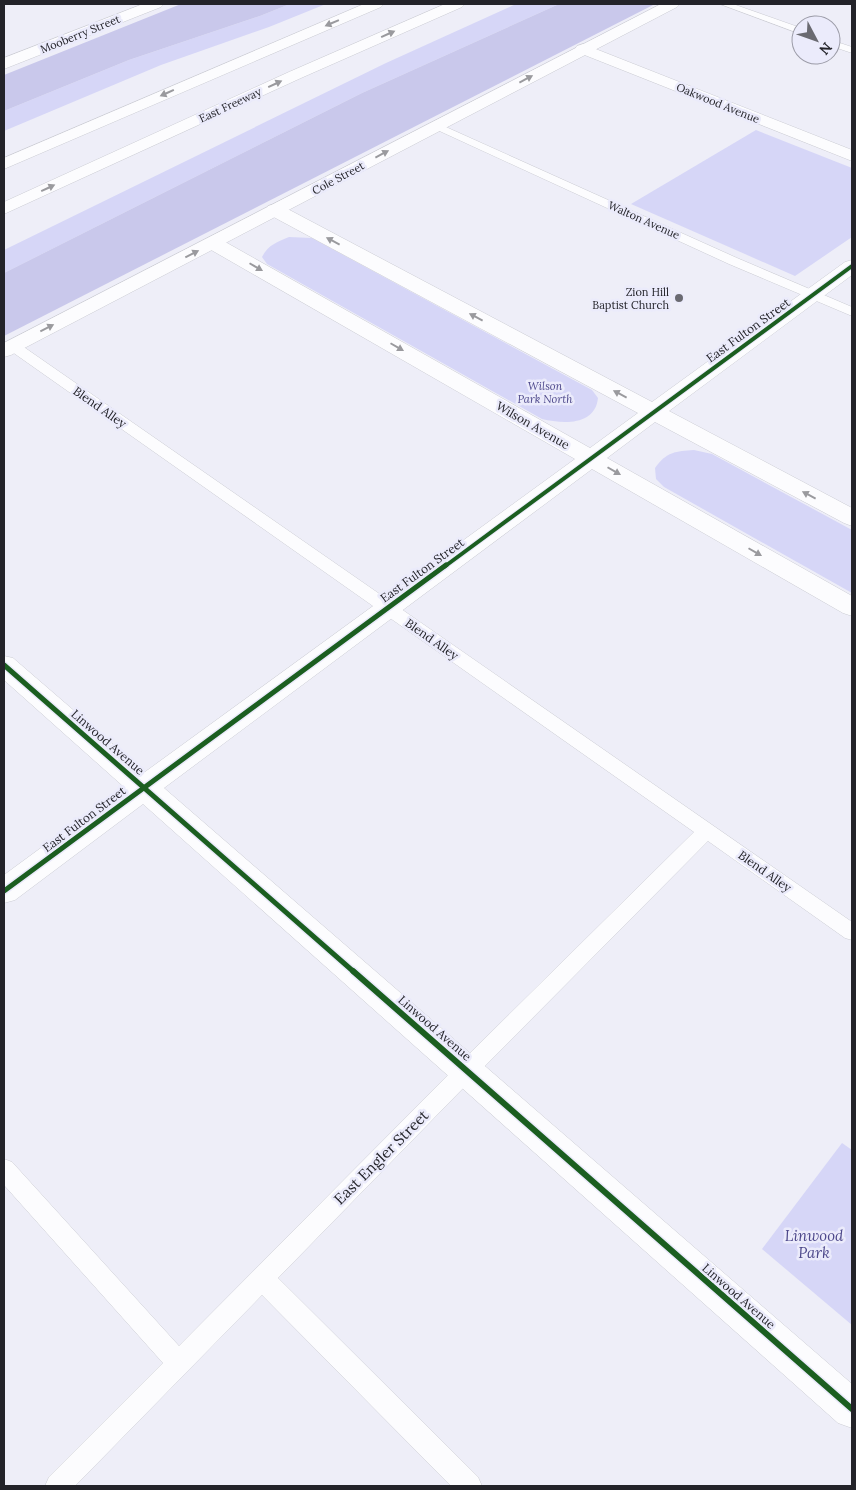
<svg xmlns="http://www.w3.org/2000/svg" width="856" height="1490" font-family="Lora,serif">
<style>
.green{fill:#d6d6f7}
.forest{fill:#c9c8eb}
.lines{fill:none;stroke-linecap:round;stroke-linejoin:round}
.service-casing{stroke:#cbccd3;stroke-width:1}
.minor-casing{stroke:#cbccd3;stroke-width:1}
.tertiary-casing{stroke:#cbccd3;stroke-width:1}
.motorway-casing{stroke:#cbccd3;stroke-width:1}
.service{fill:#fcfcfe;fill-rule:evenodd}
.minor{fill:#fcfcfe;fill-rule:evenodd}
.tertiary{fill:#fcfcfe;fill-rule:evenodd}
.motorway{fill:#fcfcfe;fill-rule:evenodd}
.cycleway-far2-casing{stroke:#ebebfb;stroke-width:6}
.cycleway-far1-casing{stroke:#ebebfb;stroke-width:8}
.cycleway-casing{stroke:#ebebfb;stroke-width:9}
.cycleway-far2{stroke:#1b5e20;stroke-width:4}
.cycleway-far1{stroke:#1b5e20;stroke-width:5}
.cycleway{stroke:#1b5e20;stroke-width:6}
.oneway{fill:#9a9a9e}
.poi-dot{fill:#6a6a71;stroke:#ebebfb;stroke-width:2}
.labels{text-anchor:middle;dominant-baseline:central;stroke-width:5;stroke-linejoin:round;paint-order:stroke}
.far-street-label{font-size:11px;fill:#232329;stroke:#ebebfb}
.far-poi-label{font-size:11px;fill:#232329;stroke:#ebebfb;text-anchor:end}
.far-park-label{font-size:11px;font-style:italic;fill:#4d488b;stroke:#ebebfb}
.street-label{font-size:12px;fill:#232329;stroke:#ebebfb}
.near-street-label{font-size:15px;fill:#232329;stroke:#ebebfb}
.near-park-label{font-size:15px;font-style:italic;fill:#4d488b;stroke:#ebebfb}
</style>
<rect width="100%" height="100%" fill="#eeeef8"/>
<!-- green -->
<g class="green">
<path d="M 290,4 L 326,4 L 269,27 L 161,65 L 4,131 L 4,111 L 129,60 L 260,16 Z"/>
<path d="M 516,4 L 559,4 L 362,93 L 4,273 L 4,250 L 386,63 Z"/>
<path d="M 756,130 L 852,168 L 852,237 L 795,276 L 631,204 Z"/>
<path d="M 289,237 L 312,238 L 592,390 L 598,398 C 595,426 563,424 542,419 L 267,264 L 262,257 C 268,245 277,242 289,237 Z"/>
<path d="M 694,450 L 712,454 L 852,530 L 852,593 L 664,487 L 656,479 L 655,468 C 666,452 676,451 694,450 Z"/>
<path d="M 842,1143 L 852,1150 L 852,1325 L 762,1249 Z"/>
</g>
<!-- forest -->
<g class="forest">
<path d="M 181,4 L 290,4 L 260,16 L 129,60 L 4,111 L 4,75 Z"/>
<path d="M 559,4 L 655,4 L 4,336 L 4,273 L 362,93 Z"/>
</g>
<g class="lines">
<defs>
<g id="service">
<path d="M 720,4 L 733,4 L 801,28 L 801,34 Z"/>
<path d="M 831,40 L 852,47 L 852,53 L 831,46 Z"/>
<path d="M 437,123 L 737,258 L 852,307 L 852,316 L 729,264 L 433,128 L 432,126 L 433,124 Z"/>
<path d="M 13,342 L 18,343 L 852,922 L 852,940 L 845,938 L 708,841 L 474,1077 L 278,1278 L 478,1477 L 482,1486 L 451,1486 L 262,1295 L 75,1486 L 45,1486 L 49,1477 L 163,1363 L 4,1185 L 4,1159 L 12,1162 L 179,1346 L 460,1063 L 694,832 L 8,349 L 6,346 L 8,343 Z"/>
</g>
<g id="minor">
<path d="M 583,44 L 852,150 L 852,161 L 577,52 L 575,49 L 577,46 Z"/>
<path d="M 275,204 L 282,206 L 652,402 L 845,262 L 852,260 L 852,275 L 669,411 L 852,508 L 852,526 L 844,523 L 655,422 L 607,458 L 852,596 L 852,616 L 843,613 L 592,469 L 164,788 L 852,1384 L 852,1428 L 838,1423 L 143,804 L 15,900 L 4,903 L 4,875 L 124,787 L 4,680 L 4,656 L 13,658 L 145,772 L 575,459 L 206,247 L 203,243 L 206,239 L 213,237 L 220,239 L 590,448 L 638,413 L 268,214 L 266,210 L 268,206 Z"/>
</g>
<g id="tertiary">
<path d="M 143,4 L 164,4 L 161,7 L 4,69 L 4,58 Z"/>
<path d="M 661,4 L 680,4 L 677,7 L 11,355 L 4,357 L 4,343 Z"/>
</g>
<g id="motorway">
<path d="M 364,4 L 384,4 L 381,7 L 4,169 L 4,158 Z"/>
<path d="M 445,4 L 465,4 L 462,7 L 301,78 L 4,214 L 4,202 L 289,72 Z"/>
</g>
</defs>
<!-- service casing -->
<use href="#service" class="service-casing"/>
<!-- minor casing -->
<use href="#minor" class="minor-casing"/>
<!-- tertiary casing -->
<use href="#tertiary" class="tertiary-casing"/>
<!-- motorway casing -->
<use href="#motorway" class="motorway-casing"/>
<!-- service -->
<use href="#service" class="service"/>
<!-- minor -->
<use href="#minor" class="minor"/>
<!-- tertiary -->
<use href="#tertiary" class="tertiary"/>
<!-- motorway -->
<use href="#motorway" class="motorway"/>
<defs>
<path id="cycleway-far2" d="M 444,567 L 852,266"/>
<g id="cycleway-far1">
<path d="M 4,665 L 354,972"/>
<path d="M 4,891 L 446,565"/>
</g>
<path id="cycleway" d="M 353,971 L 852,1409"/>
</defs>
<!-- cycleway-far2 casing -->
<use href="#cycleway-far2" class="cycleway-far2-casing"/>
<!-- cycleway-far1 casing -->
<use href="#cycleway-far1" class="cycleway-far1-casing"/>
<!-- cycleway casing -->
<use href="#cycleway" class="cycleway-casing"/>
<!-- cycleway-far2 -->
<use href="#cycleway-far2" class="cycleway-far2"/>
<!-- cycleway-far1 -->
<use href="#cycleway-far1" class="cycleway-far1"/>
<!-- cycleway -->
<use href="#cycleway" class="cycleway"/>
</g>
<!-- one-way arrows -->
<defs><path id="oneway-solid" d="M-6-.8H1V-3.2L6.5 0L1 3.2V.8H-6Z" transform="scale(1.25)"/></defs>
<g class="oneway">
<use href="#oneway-solid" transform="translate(332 23) rotate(157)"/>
<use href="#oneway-solid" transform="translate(388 34) rotate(-24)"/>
<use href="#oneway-solid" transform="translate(526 79) rotate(-28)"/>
<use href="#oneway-solid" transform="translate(275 84) rotate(-25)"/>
<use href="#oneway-solid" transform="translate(167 93) rotate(156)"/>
<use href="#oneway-solid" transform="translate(382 154) rotate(-28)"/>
<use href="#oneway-solid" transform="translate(48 188) rotate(-25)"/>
<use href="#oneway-solid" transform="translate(333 241) rotate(-152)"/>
<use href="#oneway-solid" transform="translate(192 254) rotate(-27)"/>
<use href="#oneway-solid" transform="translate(256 267) rotate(30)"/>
<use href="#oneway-solid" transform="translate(476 317) rotate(-152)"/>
<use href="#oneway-solid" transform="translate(47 328) rotate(-27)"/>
<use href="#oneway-solid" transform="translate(397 347) rotate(30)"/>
<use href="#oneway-solid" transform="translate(620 394) rotate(-152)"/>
<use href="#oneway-solid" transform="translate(614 471) rotate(30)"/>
<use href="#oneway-solid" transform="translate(809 495) rotate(-152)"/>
<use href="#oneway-solid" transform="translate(755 552) rotate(30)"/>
</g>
<!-- markers -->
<circle class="poi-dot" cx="679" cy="298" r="5"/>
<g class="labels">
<!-- far-street labels -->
<g class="far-street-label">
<text transform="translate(80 34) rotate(-22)">Mooberry Street</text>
<text transform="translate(718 103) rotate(22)">Oakwood Avenue</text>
<text transform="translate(230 105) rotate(-25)">East Freeway</text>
<text transform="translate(338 178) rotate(-28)">Cole Street</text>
<text transform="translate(644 220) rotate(24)">Walton Avenue</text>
</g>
<!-- far-poi labels -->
<g class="far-poi-label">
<text x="669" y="292">Zion Hill<tspan x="669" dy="13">Baptist Church</tspan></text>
</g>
<!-- far-park labels -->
<g class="far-park-label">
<text x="545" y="386">Wilson<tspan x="545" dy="13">Park North</tspan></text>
</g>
<!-- street labels -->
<g class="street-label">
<text transform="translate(748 330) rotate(-36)">East Fulton Street</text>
<text transform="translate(100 407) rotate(35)">Blend Alley</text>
<text transform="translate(533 425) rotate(30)">Wilson Avenue</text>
<text transform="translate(422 570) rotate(-36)">East Fulton Street</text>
<text transform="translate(432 639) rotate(35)">Blend Alley</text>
<text transform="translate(108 742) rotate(41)">Linwood Avenue</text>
<text transform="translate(84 819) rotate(-37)">East Fulton Street</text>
<text transform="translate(765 871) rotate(35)">Blend Alley</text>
<text transform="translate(435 1028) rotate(41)">Linwood Avenue</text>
<text transform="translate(739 1296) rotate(41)">Linwood Avenue</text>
</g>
<!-- near-street labels -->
<g class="near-street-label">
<text transform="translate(381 1157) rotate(-45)">East Engler Street</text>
</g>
<!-- near-park labels -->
<g class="near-park-label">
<text x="814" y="1235">Linwood<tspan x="814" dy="17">Park</tspan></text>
</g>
</g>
<!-- border -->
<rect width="856" height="1490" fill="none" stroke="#232329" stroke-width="10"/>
<!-- north arrow -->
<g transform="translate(816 40) rotate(131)"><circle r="24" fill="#ebebfb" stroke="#9b9ba7"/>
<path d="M0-4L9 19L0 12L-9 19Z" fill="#6a6a71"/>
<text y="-8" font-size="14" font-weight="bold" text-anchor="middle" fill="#232329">N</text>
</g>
</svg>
